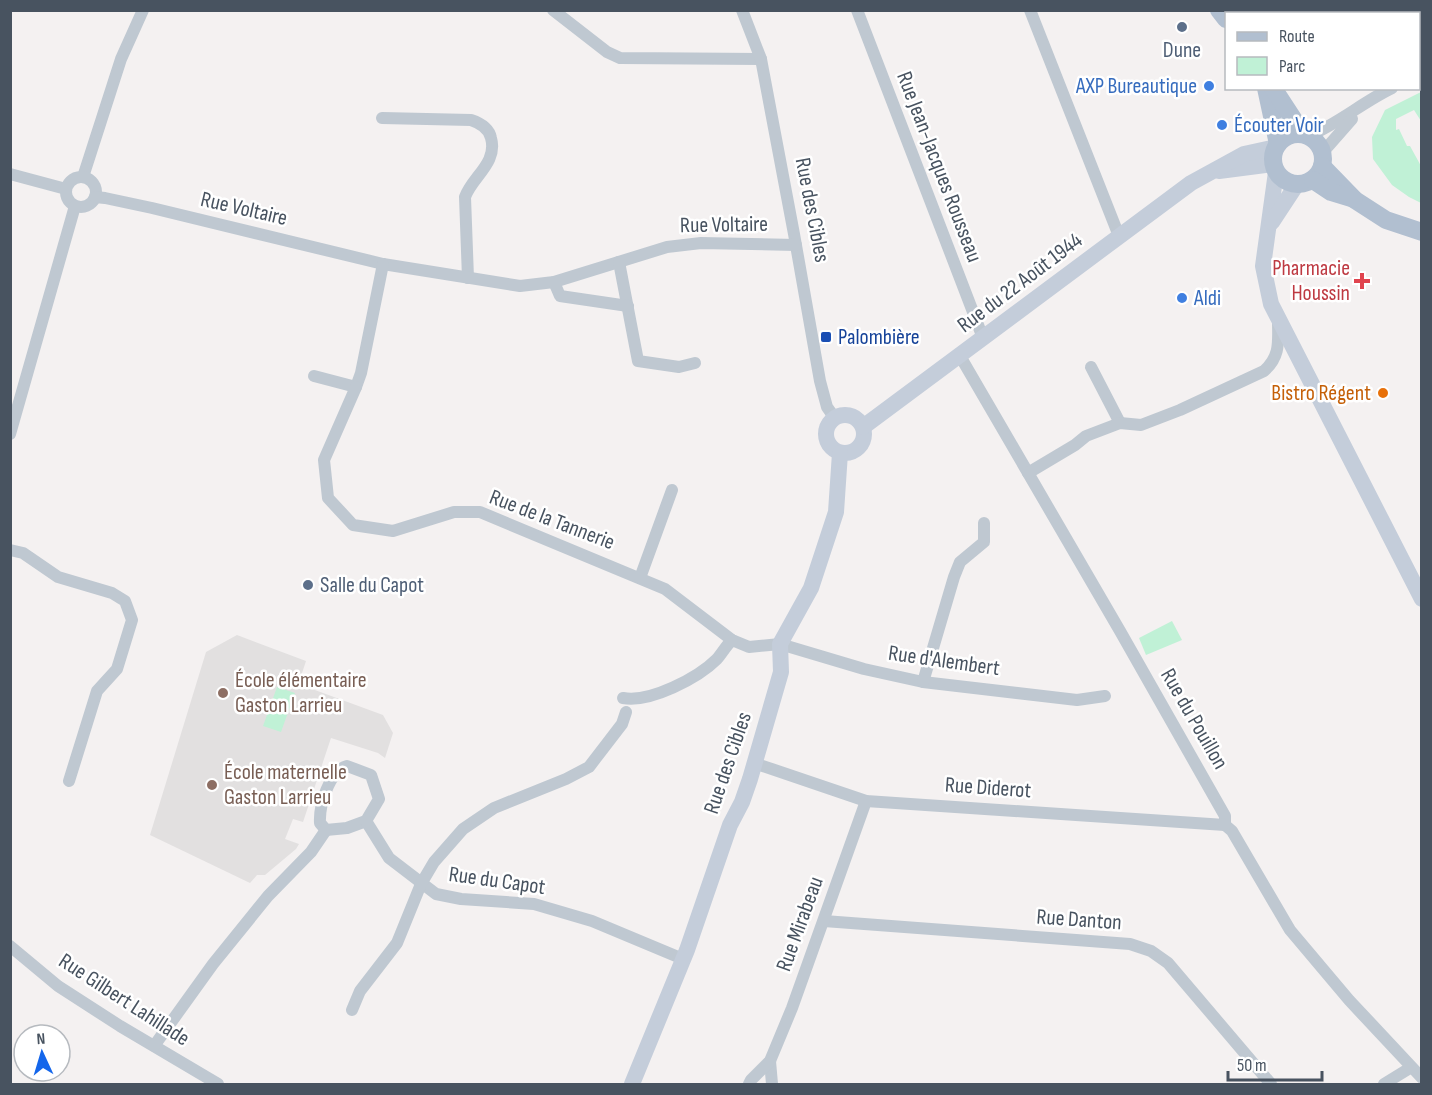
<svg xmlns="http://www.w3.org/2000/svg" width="1432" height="1095" font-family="'Sofia Sans Condensed',sans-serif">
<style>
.education{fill:#e2e0e0}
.green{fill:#c0f1d6}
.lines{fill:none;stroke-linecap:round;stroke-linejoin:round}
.street{stroke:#bfc8d1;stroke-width:12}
.secondary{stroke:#c4cdda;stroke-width:16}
.primary{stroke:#b1bfd0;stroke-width:18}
.service-dot{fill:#5c6f8a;stroke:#fff;stroke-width:2}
.shop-dot{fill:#3f7fe0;stroke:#fff;stroke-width:2}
.health-dot{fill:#e0444e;stroke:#fff;stroke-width:2}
.transit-dot{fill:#1a4fb4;stroke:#fff;stroke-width:2}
.food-dot{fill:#e8710a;stroke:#fff;stroke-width:2}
.education-dot{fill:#8d6e63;stroke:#fff;stroke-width:2}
.labels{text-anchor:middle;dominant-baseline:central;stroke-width:5;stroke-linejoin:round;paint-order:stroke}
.service-label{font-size:22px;fill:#4e5e75;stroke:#fff}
.shop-label{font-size:22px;fill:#366cbe;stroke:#fff;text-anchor:start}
.street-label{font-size:22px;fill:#485360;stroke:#fff}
.health-label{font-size:22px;fill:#be3a42;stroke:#fff;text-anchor:end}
.transit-label{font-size:22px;fill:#164399;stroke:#fff;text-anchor:start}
.food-label{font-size:22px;fill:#c56008;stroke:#fff;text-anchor:end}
.education-label{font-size:22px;fill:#785e54;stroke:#fff;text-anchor:start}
</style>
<rect width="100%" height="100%" fill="#f4f1f1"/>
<!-- education -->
<path class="education" d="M 237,635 L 306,661 L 300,679 L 304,686 L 383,715 L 393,733 L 385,758 L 378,753 L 331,738 L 303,822 L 293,819 L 285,839 L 299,844 L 296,849 L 265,875 L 257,875 L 250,883 L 150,835 L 206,652 Z"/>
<!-- green -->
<g class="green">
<path d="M 1421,92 L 1421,121 L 1414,110 L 1396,119 L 1396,130 L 1399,129 L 1407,146 L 1410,146 L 1421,166 L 1421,203 L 1409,197 L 1392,185 L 1373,159 L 1372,137 L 1385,110 Z"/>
<path d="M 1172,621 L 1182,640 L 1146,655 L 1139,638 Z"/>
<path d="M 277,687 L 295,693 L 281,732 L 263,726 Z"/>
</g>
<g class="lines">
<!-- street -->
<g class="street">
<path d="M 553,10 L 607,52 L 620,58 L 761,59"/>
<path d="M 742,10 L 761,59 L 794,234 L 820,381 L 827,407 L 834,417"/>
<path d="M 857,10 L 983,338"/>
<path d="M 1030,10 L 1119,236"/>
<path d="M 1418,77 L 1422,75"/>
<path d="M 382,118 L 471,120 C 480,123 489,128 491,138 C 498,163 472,177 465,197 L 468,278"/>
<path d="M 1309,136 C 1339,123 1363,102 1392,88"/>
<path d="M 1323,152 L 1352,119"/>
<path d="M 10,174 L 66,189"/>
<path d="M 83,177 L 121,59 L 143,10"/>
<circle cx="81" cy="192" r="15"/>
<path d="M 95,197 L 105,198 L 152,208 L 383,264 L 520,286 L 554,282 L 667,247 L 701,243 L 796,245"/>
<path d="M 619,262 L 638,361 L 679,367 L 695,363"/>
<path d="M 554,282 L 560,296 L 628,306"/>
<path d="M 960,356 L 1120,631 L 1225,816 L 1225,825 L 1232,831 L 1290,930 L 1349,1000 L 1422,1078"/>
<path d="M 1091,367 L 1120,423"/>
<path d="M 314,376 L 356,387 L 361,373 L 383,264"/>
<path d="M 356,387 L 324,460 L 328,498 L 353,525 L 393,531 L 454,512 L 480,512 L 665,589 L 732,640 L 749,647 L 780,644 L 864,669 L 923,682 L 1077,700 L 1105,696"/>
<path d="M 10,434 L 75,206"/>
<path d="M 1028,473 L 1075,445 L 1086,436 L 1120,423 L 1141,425 L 1180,410 L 1264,371 C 1281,356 1278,341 1278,320"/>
<path d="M 10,550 L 23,553 L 58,577 L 112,593 L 125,601 L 132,620 L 117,669 L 97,691 L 69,781"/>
<path d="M 640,578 L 672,490"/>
<path d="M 923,682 L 954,577 L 960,562 L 984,542 L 984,523"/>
<path d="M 623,698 C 650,703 698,678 717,659 C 722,653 726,646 732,640"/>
<path d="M 754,763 L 866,801 L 1225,825"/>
<path d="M 347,766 L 371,775 L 379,799 L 366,821 L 347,828 L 326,830 L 320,823 C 319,806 329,771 347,766 Z"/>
<path d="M 366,821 L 389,858 L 436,894 L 461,899 L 534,904 L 592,921 L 683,959"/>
<path d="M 824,921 L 1130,944 L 1151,951 L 1168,963 L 1271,1084"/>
<path d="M 10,946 L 58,986 L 120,1026 L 218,1084"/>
<path d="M 352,1010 L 360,991 L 397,943 L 421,884 L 434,862 L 463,829 L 494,808 L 566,779 L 589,767 L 622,724 L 626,712"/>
<path d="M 154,1046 L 213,964 L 268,896 L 311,852 L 326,830"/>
<path d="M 770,1061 L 772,1084"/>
<path d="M 749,1084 L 751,1080 L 770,1061 L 792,1008 L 866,801"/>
<path d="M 1384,1084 L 1410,1068"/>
</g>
<!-- secondary -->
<g class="secondary">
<path d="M 1219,171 L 1273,164"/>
<path d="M 1276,172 L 1263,266 L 1271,304 L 1422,599"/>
<path d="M 1272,222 L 1297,184"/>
<circle cx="845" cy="434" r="19"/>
<path d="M 863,427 L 1191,183 L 1244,154 L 1276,147"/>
<path d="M 632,1084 L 687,950 L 730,825 L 742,802 L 750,779 L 781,672 L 780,644 L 811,588 L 836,512 L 840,453"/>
</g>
<!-- primary -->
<g class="primary">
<path d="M 1219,10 L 1226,19"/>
<path d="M 1266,88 L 1278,144"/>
<path d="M 1273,88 L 1303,134"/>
<circle cx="1298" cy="159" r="25"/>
<path d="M 1322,166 L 1355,200 L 1386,220 L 1422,232"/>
<path d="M 1313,180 L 1331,192 L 1354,199"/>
</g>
</g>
<!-- markers -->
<g class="service-dot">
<circle cx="1182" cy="27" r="6"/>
<circle cx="308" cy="585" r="6"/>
</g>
<g class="shop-dot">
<circle cx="1209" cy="86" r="6"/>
<circle cx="1222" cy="125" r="6"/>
<circle cx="1182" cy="298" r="6"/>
</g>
<path class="health-dot" d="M1359 272h6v6h6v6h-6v6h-6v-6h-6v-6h6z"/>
<rect class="transit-dot" x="820" y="331" width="12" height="12" rx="3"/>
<circle class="food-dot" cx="1383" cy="393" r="6"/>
<g class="education-dot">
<circle cx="223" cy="693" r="6"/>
<circle cx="212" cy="785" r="6"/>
</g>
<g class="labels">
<!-- service labels -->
<g class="service-label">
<text x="1182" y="50">Dune</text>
<text x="320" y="585" text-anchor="start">Salle du Capot</text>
</g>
<!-- shop labels -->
<g class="shop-label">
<text x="1197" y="86" text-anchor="end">AXP Bureautique</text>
<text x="1234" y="125">Écouter Voir</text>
<text x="1194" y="298">Aldi</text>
</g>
<!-- street labels -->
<g class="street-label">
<text transform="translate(939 167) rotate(69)">Rue Jean-Jacques Rousseau</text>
<text transform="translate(244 209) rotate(13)">Rue Voltaire</text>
<text transform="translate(812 210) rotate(79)">Rue des Cibles</text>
<text transform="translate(724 225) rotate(-1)">Rue Voltaire</text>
<text transform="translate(1020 283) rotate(-37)">Rue du 22 Août 1944</text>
<text transform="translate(552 520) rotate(21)">Rue de la Tannerie</text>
<text transform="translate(944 661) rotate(8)">Rue d'Alembert</text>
<text transform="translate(1194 719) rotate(60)">Rue du Pouillon</text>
<text transform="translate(728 763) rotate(-71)">Rue des Cibles</text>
<text transform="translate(988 788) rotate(4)">Rue Diderot</text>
<text transform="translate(497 881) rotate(8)">Rue du Capot</text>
<text transform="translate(1079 920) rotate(4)">Rue Danton</text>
<text transform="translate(800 924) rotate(-70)">Rue Mirabeau</text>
<text transform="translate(124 1000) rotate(33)">Rue Gilbert Lahillade</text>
</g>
<!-- health labels -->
<g class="health-label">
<text x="1350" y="268">Pharmacie<tspan x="1350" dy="25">Houssin</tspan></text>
</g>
<!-- transit labels -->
<g class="transit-label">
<text x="838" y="337">Palombière</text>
</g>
<!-- food labels -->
<g class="food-label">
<text x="1371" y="393">Bistro Régent</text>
</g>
<!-- education labels -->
<g class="education-label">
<text x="235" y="680">École élémentaire<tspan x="235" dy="25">Gaston Larrieu</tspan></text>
<text x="224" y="772">École maternelle<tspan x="224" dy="25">Gaston Larrieu</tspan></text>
</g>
</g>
<!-- border -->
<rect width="1432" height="1095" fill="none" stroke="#485360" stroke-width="24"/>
<!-- legend -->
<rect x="1225" y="12" width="195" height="78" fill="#ffffff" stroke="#b6babf" stroke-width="1.5"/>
<rect x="1237" y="32" width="30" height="9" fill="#b1bfd0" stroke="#b6babf" stroke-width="1.5"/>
<text x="1279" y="42" font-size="18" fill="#485360">Route</text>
<rect x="1237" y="57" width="30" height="18" fill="#c0f1d6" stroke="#b6babf" stroke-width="1.5"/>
<text x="1279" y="72" font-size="18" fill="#485360">Parc</text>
<!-- north arrow -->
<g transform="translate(42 1053) rotate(356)"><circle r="28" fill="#ffffff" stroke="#b6babf" stroke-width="1.5"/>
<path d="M0-4.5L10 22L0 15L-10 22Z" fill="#1466eb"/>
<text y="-9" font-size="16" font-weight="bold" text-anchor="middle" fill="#485360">N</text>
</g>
<!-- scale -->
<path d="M1228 1071v9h94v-9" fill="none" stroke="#485360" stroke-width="3"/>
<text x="1237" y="1071" font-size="18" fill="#485360" stroke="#ffffff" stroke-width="4.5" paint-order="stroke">50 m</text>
</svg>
